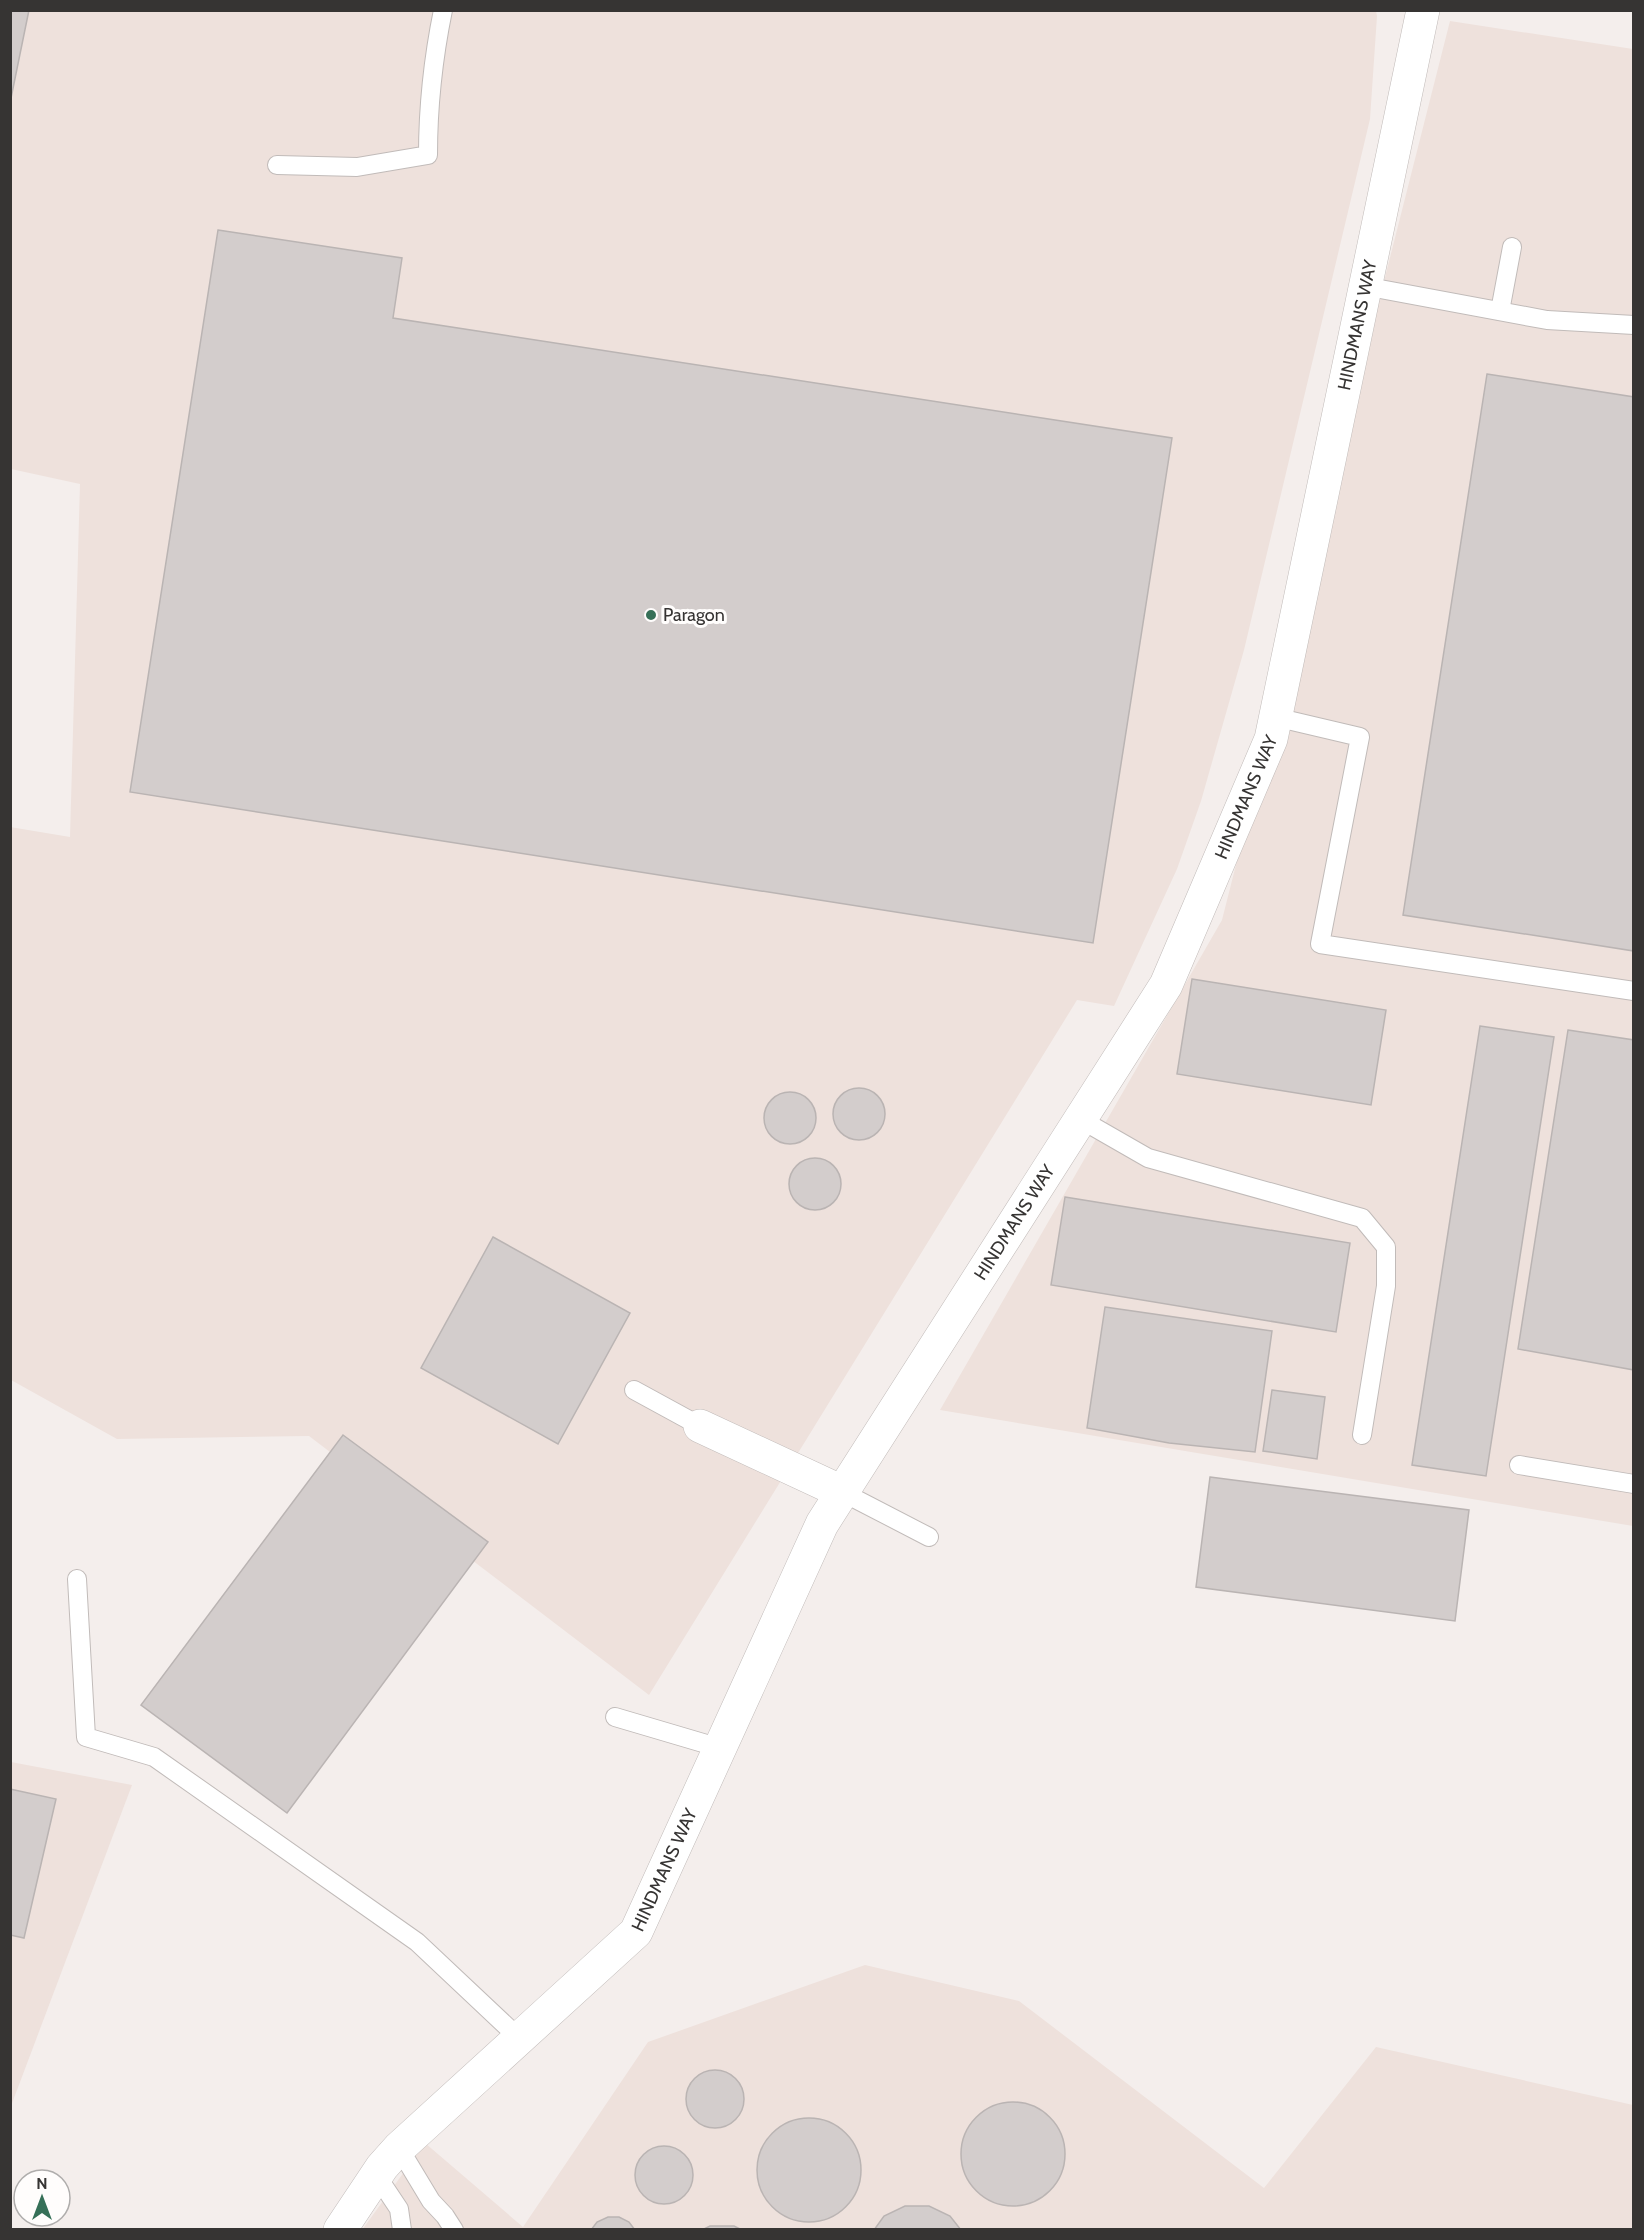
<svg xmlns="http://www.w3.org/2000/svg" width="1644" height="2240" font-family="Cabin,sans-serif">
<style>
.built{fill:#eee1dc}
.building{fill:#d3cdcc;stroke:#bab4b3;stroke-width:1.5}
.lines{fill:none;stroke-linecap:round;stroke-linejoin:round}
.service-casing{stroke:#c1bbb9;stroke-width:20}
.minor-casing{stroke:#c1bbb9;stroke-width:34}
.service{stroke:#fff;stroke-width:18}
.minor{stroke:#fff;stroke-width:33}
.poi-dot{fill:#367058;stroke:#fffdfc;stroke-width:2}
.labels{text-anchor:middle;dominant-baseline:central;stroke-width:6;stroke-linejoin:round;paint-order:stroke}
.street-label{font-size:18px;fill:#363433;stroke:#fffdfc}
.poi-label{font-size:18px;fill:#363433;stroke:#fffdfc;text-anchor:start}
</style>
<rect width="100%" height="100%" fill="#f4eeec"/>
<!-- built -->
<g class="built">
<path d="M 11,11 L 1376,11 L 1377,16 L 1370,119 L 1244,650 L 1201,801 L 1177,869 L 1114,1006 L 1077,1000 L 649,1695 L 309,1436 L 117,1439 L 11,1380 L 10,827 L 70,837 L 80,484 L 11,469 Z"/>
<path d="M 1450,21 L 1633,49 L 1633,1526 L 940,1410 L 1222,920 Z"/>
<path d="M 11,1762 L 132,1785 L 11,2106 Z"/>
<path d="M 865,1965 L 1019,2001 L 1264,2188 L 1376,2047 L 1633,2105 L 1633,2229 L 362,2230 L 425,2143 L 523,2227 L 648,2042 Z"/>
</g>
<!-- building -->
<g class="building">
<path d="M 10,10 L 29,10 L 10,103 Z"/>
<path d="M 218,230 L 402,258 L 393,318 L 1172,438 L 1093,943 L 130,792 Z"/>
<path d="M 1487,374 L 1634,397 L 1634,951 L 1403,915 Z"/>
<path d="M 1192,979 L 1386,1010 L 1371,1105 L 1177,1074 Z"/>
<path d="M 1480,1026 L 1554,1037 L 1486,1476 L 1412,1465 Z"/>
<path d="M 1568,1030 L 1634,1040 L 1634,1370 L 1518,1349 Z"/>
<circle cx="859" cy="1114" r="26"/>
<circle cx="790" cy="1118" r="26"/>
<circle cx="815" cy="1184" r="26"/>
<path d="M 1065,1197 L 1350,1243 L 1336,1332 L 1051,1285 Z"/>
<path d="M 493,1237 L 630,1313 L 558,1444 L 421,1368 Z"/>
<path d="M 1105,1307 L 1272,1331 L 1255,1452 L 1169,1443 L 1087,1428 Z"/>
<path d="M 1272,1390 L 1325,1397 L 1317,1459 L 1263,1451 Z"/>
<path d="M 343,1435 L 488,1542 L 287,1813 L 141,1705 Z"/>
<path d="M 1210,1477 L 1469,1510 L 1455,1621 L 1196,1587 Z"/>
<path d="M 10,1789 L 56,1799 L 24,1938 L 10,1935 Z"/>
<circle cx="715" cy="2099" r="29"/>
<circle cx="1013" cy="2154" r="52"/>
<circle cx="809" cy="2170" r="52"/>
<circle cx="664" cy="2175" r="29"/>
<path d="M 905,2206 L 929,2206 L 950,2216 L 961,2230 L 874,2230 L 884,2216 Z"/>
<path d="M 608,2217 L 619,2217 L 629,2222 L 635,2230 L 591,2230 L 597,2222 Z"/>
<path d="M 710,2226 L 734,2226 L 742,2230 L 702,2230 Z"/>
</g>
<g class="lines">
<defs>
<g id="service">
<path d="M 277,165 L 357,167 L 428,155 C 428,105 433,59 443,10"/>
<path d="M 1364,286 L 1547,320 L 1634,325"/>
<path d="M 1500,311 L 1512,247"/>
<path d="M 1275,717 L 1360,737 L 1320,944 L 1634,991"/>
<path d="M 1080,1119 L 1148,1158 L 1362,1218 L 1386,1247 L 1386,1286 L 1362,1435"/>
<path d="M 634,1390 L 700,1426"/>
<path d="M 1519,1465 L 1634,1484"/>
<path d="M 842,1492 L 929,1537"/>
<path d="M 77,1579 L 86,1737 L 154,1757 L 417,1942 L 519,2038"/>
<path d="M 615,1717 L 720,1748"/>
<path d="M 399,2148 L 431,2201 L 445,2216 L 454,2230"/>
<path d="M 377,2176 L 399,2209 L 402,2230"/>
</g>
<g id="minor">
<path d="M 700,1426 L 842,1492"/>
<path id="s1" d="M 340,2230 L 382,2167 L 399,2148 L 636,1932 L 822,1524 L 1166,985 L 1271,739 L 1423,10"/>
</g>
</defs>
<!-- service casing -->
<use href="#service" class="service-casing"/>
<!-- minor casing -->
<use href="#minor" class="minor-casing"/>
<!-- service -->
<use href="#service" class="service"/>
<!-- minor -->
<use href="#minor" class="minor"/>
</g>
<!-- markers -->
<circle class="poi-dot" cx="651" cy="615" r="6"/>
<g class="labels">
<!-- street labels -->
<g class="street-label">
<text stroke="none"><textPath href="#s1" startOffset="2200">HINDMANS WAY</textPath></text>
<text stroke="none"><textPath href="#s1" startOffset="1714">HINDMANS WAY</textPath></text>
<text stroke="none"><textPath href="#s1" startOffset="1228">HINDMANS WAY</textPath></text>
<text stroke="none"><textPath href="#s1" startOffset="490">HINDMANS WAY</textPath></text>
</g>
<!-- poi labels -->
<g class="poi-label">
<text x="663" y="615">Paragon</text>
</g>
</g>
<!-- border -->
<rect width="1644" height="2240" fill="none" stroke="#363433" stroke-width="24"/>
<!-- north arrow -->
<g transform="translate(42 2198)"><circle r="28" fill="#fffdfc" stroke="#afadac" stroke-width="1.5"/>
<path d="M0-4.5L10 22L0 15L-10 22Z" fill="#367058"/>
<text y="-9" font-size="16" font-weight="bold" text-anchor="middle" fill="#363433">N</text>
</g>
</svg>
